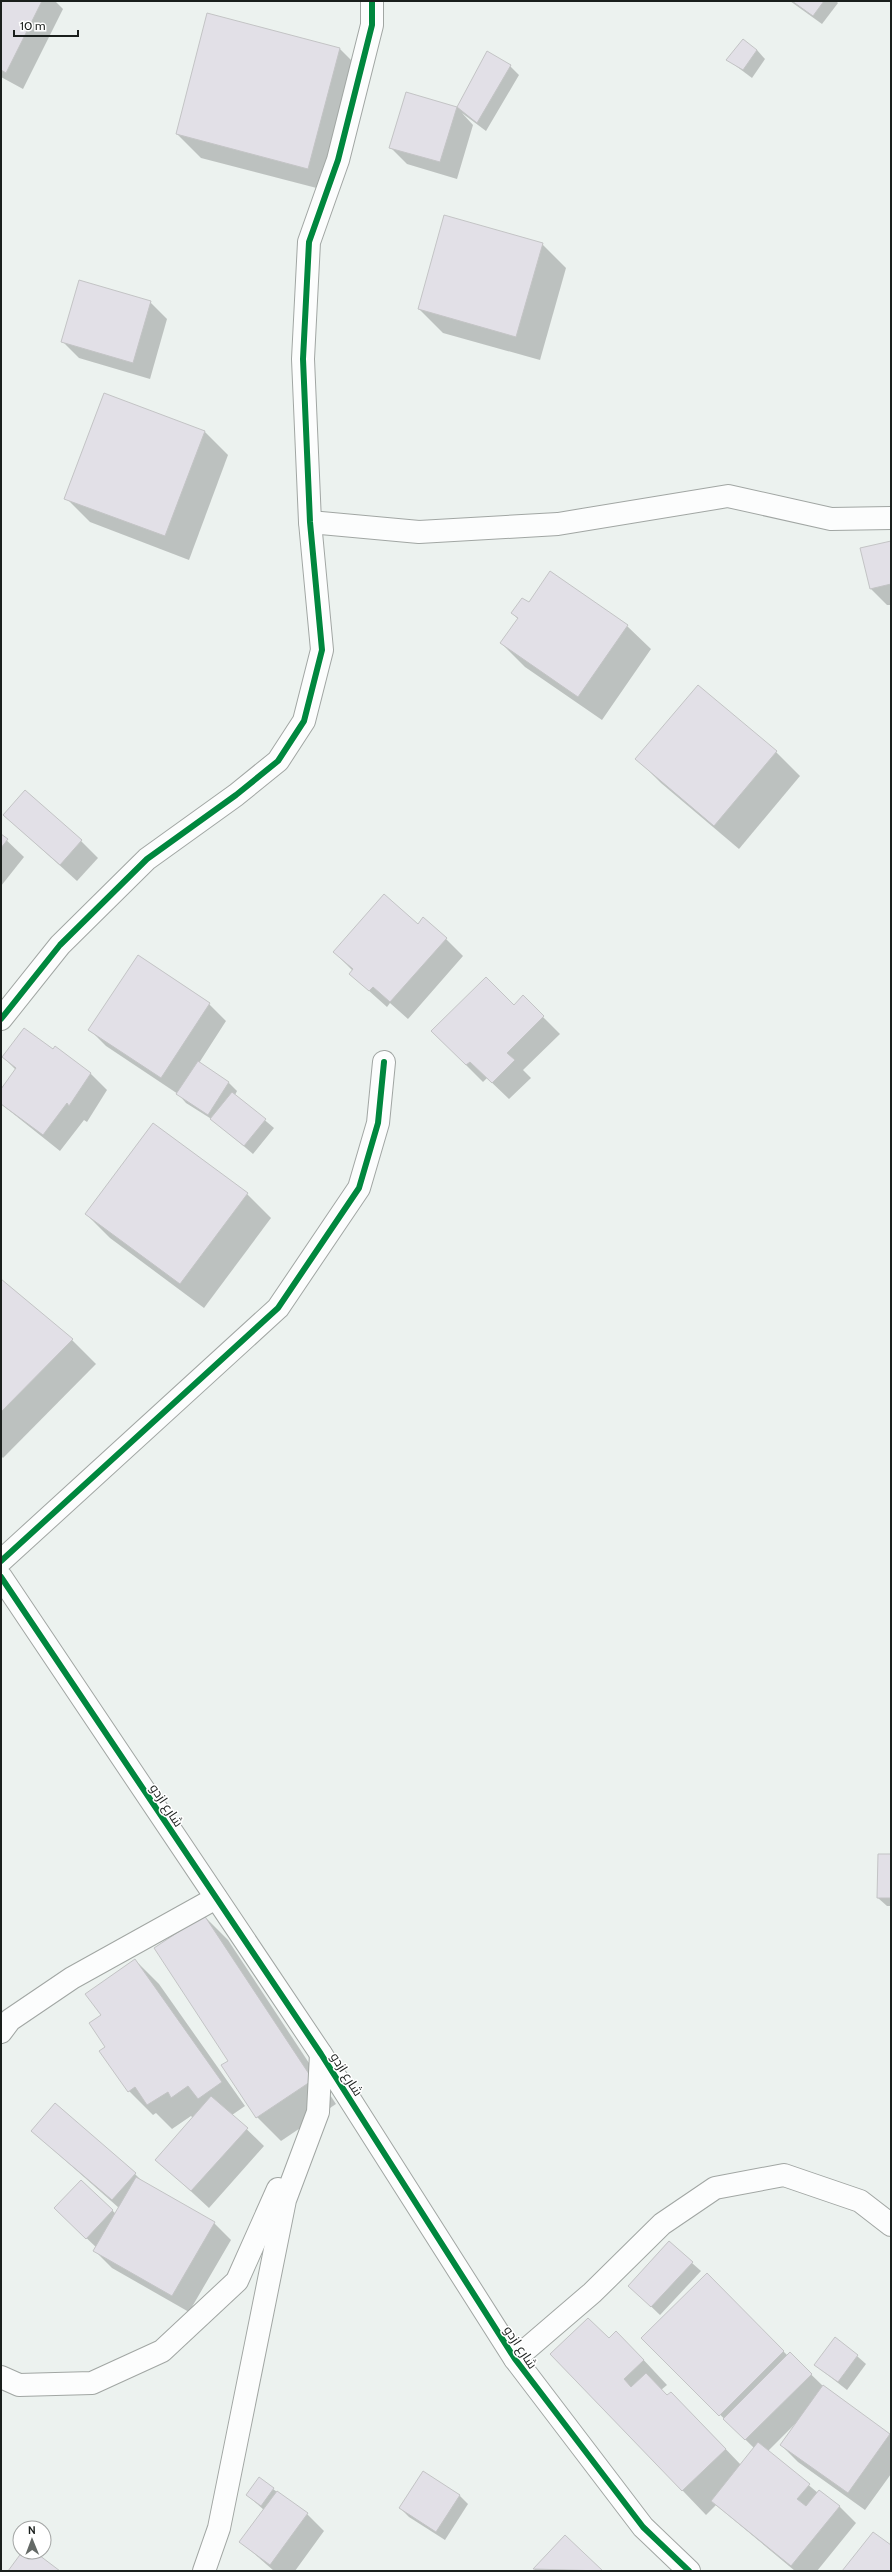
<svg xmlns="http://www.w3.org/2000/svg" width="892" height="2572" font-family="Cabin,Cairo,sans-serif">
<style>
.shadow{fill:#0003}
.building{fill:#e2e0e7;stroke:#c3c4c5}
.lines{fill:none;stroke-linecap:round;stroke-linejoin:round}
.street-casing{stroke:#a1a6a3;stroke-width:24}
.secondary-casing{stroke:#a1a6a3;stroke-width:24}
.street{stroke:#fcfdfd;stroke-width:22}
.secondary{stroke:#fcfdfd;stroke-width:22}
.cycleway-casing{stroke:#fff;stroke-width:8}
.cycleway{stroke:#00873e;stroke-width:6}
.labels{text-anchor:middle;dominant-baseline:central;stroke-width:3;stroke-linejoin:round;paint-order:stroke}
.street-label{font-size:13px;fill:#1a1f1c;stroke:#fff}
</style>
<rect width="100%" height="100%" fill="#ecf2ef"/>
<!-- shadow -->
<g class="shadow">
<path d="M 1,1 L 55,1 L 63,9 L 23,89 L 1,77 Z"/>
<path d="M 790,1 L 836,1 L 838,3 L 822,24 Z"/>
<path d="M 208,15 L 340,49 L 364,73 L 332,192 L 201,158 L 177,134 Z"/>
<path d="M 757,50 L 765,59 L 752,78 L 728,60 Z"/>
<path d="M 488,53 L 510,66 L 519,75 L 486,131 L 462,113 L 473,125 L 457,179 L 407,164 L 390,147 L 406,93 L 457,108 Z"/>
<path d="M 542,244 L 566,268 L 540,360 L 443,333 L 419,309 Z"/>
<path d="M 150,302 L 167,319 L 150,379 L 79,358 L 62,341 Z"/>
<path d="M 204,431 L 228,455 L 189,560 L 90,522 L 66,498 Z"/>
<path d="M 891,542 L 891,605 L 887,605 L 870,588 Z"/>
<path d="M 529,603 L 627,626 L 651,649 L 602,720 L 525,667 L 501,643 L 518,619 L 512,613 Z"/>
<path d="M 776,752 L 800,776 L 739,849 L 661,783 L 637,759 Z"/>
<path d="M 4,815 L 81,841 L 98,858 L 77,881 Z"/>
<path d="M 1,835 L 24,857 L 1,886 Z"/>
<path d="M 418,925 L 446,939 L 463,956 L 408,1019 L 390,1003 L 387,1007 L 368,990 L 351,973 L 353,971 L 334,952 Z"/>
<path d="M 138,957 L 209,1004 L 226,1021 L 199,1063 L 229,1083 L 237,1091 L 235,1095 L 274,1128 L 253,1154 L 213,1120 L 186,1103 L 178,1094 L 106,1046 L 89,1029 Z"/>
<path d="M 523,997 L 560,1034 L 523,1070 L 531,1078 L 509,1099 L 487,1078 L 483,1082 L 432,1031 L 514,1006 Z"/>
<path d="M 53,1051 L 90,1073 L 107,1090 L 87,1122 L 84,1120 L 60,1151 L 1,1104 L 1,1090 L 16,1070 L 3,1057 Z"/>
<path d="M 153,1124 L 247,1194 L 271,1218 L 204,1308 L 110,1238 L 86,1214 Z"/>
<path d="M 1,1280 L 72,1340 L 96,1364 L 3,1458 L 1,1456 Z"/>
<path d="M 891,1855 L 891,1906 L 887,1906 L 878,1898 Z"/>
<path d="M 204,1916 L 228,1940 L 336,2104 L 281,2141 L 257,2117 L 229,2061 Z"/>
<path d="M 135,1960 L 159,1984 L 245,2106 L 232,2115 L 264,2146 L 209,2208 L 156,2159 L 193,2118 L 191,2116 L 172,2129 L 156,2113 L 153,2115 L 129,2091 L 107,2047 L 102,2016 Z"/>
<path d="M 32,2131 L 135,2174 L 142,2181 L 214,2223 L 231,2240 L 189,2312 L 112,2268 L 95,2251 L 97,2248 L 64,2217 L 81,2181 L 116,2214 L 119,2208 Z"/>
<path d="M 692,2263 L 701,2271 L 660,2315 L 638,2294 Z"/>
<path d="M 707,2275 L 788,2356 L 790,2354 L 824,2387 L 891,2436 L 891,2474 L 865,2510 L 798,2462 L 781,2445 L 796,2423 L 768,2451 L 818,2493 L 839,2506 L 856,2523 L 817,2571 L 795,2571 L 716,2505 L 706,2515 L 552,2354 L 609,2339 L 640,2356 L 667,2385 L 661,2390 L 695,2417 L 741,2465 L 754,2448 L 642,2338 Z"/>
<path d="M 857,2356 L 866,2364 L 847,2390 L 815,2365 Z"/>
<path d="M 273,2489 L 307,2514 L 324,2531 L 295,2571 L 274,2571 L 241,2542 L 264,2510 L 247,2495 Z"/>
<path d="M 459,2495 L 468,2504 L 445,2540 L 409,2517 L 400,2508 Z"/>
<path d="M 565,2536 L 601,2571 L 536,2571 L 534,2569 Z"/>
</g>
<!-- building -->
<g class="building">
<path d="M 1,1 L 42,1 L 6,73 L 1,70 Z"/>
<path d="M 792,1 L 824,1 L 813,16 Z"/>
<path d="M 207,13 L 340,48 L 308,169 L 176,134 Z"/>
<path d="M 743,39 L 757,50 L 743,70 L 726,60 Z"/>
<path d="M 487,51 L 511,65 L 477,123 L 457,107 Z"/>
<path d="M 406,92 L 457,107 L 440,162 L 389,148 Z"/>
<path d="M 444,215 L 543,243 L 516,337 L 418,309 Z"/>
<path d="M 79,280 L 151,301 L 133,363 L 61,342 Z"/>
<path d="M 104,393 L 205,431 L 165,536 L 64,499 Z"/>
<path d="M 891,541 L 891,584 L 870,589 L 860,548 Z"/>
<path d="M 550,571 L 628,625 L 578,697 L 500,643 L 518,618 L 511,613 L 522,598 L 529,602 Z"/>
<path d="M 698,685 L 777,751 L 714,826 L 635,759 Z"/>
<path d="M 25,790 L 82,840 L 60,865 L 3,815 Z"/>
<path d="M 1,834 L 8,839 L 1,848 Z"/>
<path d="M 384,894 L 418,924 L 423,917 L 447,938 L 390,1002 L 373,987 L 369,991 L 349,974 L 353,969 L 333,952 Z"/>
<path d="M 138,955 L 210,1003 L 161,1078 L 88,1030 Z"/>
<path d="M 486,977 L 514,1005 L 523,995 L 544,1016 L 507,1053 L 515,1060 L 492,1083 L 470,1062 L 466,1065 L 431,1031 Z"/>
<path d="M 24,1028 L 53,1049 L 55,1046 L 91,1073 L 69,1106 L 67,1103 L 43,1135 L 1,1104 L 1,1089 L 16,1068 L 2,1057 Z"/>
<path d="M 198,1061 L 229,1082 L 208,1115 L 176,1094 Z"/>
<path d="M 232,1092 L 266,1119 L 244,1146 L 210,1119 Z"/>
<path d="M 153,1123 L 248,1193 L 180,1284 L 85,1214 Z"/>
<path d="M 1,1279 L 73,1339 L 1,1412 Z"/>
<path d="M 878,1854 L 891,1854 L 891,1898 L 877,1898 Z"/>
<path d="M 204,1915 L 313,2080 L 256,2118 L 221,2065 L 228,2061 L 154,1948 Z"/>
<path d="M 135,1959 L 222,2082 L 198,2099 L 188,2086 L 171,2098 L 168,2092 L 147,2105 L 135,2087 L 128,2092 L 99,2051 L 105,2047 L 89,2023 L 101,2015 L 85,1994 Z"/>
<path d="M 211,2096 L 248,2128 L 191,2191 L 155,2160 Z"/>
<path d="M 55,2103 L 136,2173 L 112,2200 L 31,2131 Z"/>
<path d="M 136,2177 L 215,2222 L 172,2296 L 93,2251 Z"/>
<path d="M 81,2180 L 113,2210 L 86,2239 L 54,2208 Z"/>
<path d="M 669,2241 L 693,2262 L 651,2307 L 628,2286 Z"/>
<path d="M 707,2273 L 784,2351 L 719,2416 L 641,2338 Z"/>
<path d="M 588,2318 L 609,2338 L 616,2331 L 644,2360 L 624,2379 L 631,2387 L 646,2373 L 667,2395 L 671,2392 L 726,2449 L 682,2491 L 550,2354 Z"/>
<path d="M 835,2337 L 858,2355 L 838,2382 L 814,2365 Z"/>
<path d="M 790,2352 L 812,2374 L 745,2440 L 723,2419 Z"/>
<path d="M 823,2385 L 890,2434 L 848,2493 L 780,2445 Z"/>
<path d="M 758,2442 L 810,2484 L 797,2499 L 806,2506 L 819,2490 L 840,2506 L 791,2566 L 711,2501 Z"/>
<path d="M 423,2471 L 460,2495 L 436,2532 L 399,2508 Z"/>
<path d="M 259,2477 L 274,2488 L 261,2506 L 246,2495 Z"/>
<path d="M 277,2491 L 308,2513 L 270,2565 L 239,2542 Z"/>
<path d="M 873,2532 L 891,2545 L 891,2571 L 842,2571 Z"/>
<path d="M 565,2535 L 603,2571 L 533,2569 Z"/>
<path d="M 22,2552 L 35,2552 L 60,2571 L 8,2571 Z"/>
</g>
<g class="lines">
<defs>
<g id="street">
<path d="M 310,522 L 419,532 L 558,524 L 728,496 L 831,519 L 891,518"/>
<path d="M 1,1019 L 60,945 L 147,859 L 236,795 L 278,761 L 304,721 L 322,650 L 310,522 L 303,359 L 309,242 L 338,160 L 372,25 L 372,1"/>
<path d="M 1,1561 L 278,1308 L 359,1188 L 378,1123 L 384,1062"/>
<path d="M 1,2032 L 10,2020 L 72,1978 L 216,1898"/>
<path d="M 515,2359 L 592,2293 L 662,2224 L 715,2188 L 784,2175 L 860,2201 L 891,2225"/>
<path d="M 1,2377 L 19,2385 L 92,2383 L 162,2351 L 237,2281 L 278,2189"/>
<path d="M 204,2571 L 219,2528 L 285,2200 L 318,2112 L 321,2054"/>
</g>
<path id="secondary" d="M 1,1577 L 321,2054 L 515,2359 L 643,2527 L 689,2571"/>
</defs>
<!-- street casing -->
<use href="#street" class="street-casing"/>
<!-- secondary casing -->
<use href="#secondary" class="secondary-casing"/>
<!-- street -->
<use href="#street" class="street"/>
<!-- secondary -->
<use href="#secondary" class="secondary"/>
<defs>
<g id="cycleway">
<path d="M 1,1019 L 60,945 L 147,859 L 236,795 L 278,761 L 304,721 L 322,650 L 310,522 L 303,359 L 309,242 L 338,160 L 372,25 L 372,1"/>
<path d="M 1,1561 L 278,1308 L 359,1188 L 378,1123 L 384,1062"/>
<path d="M 1,1577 L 321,2054 L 515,2359 L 643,2527 L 689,2571"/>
</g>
</defs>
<!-- cycleway casing -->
<use href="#cycleway" class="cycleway-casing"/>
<!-- cycleway -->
<use href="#cycleway" class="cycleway"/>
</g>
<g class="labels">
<!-- street labels -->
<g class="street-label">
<text transform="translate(167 1805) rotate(56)">شارع ازدو</text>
<text transform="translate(347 2074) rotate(58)">شارع ازدو</text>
<text transform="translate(521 2347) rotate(56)">شارع ازدو</text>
</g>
</g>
<!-- border -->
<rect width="892" height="2572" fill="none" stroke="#1a1f1c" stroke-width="4"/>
<!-- north arrow -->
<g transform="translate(32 2540) rotate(359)"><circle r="19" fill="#ffffff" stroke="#a3a5a4"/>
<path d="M0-3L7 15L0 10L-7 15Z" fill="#646966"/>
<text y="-6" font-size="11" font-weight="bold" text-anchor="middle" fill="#1a1f1c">N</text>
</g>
<!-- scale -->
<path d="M14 30v6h64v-6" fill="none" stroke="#1a1f1c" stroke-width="2"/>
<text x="20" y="30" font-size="12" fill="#1a1f1c" stroke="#ffffff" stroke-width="3" paint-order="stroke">10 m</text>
</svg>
